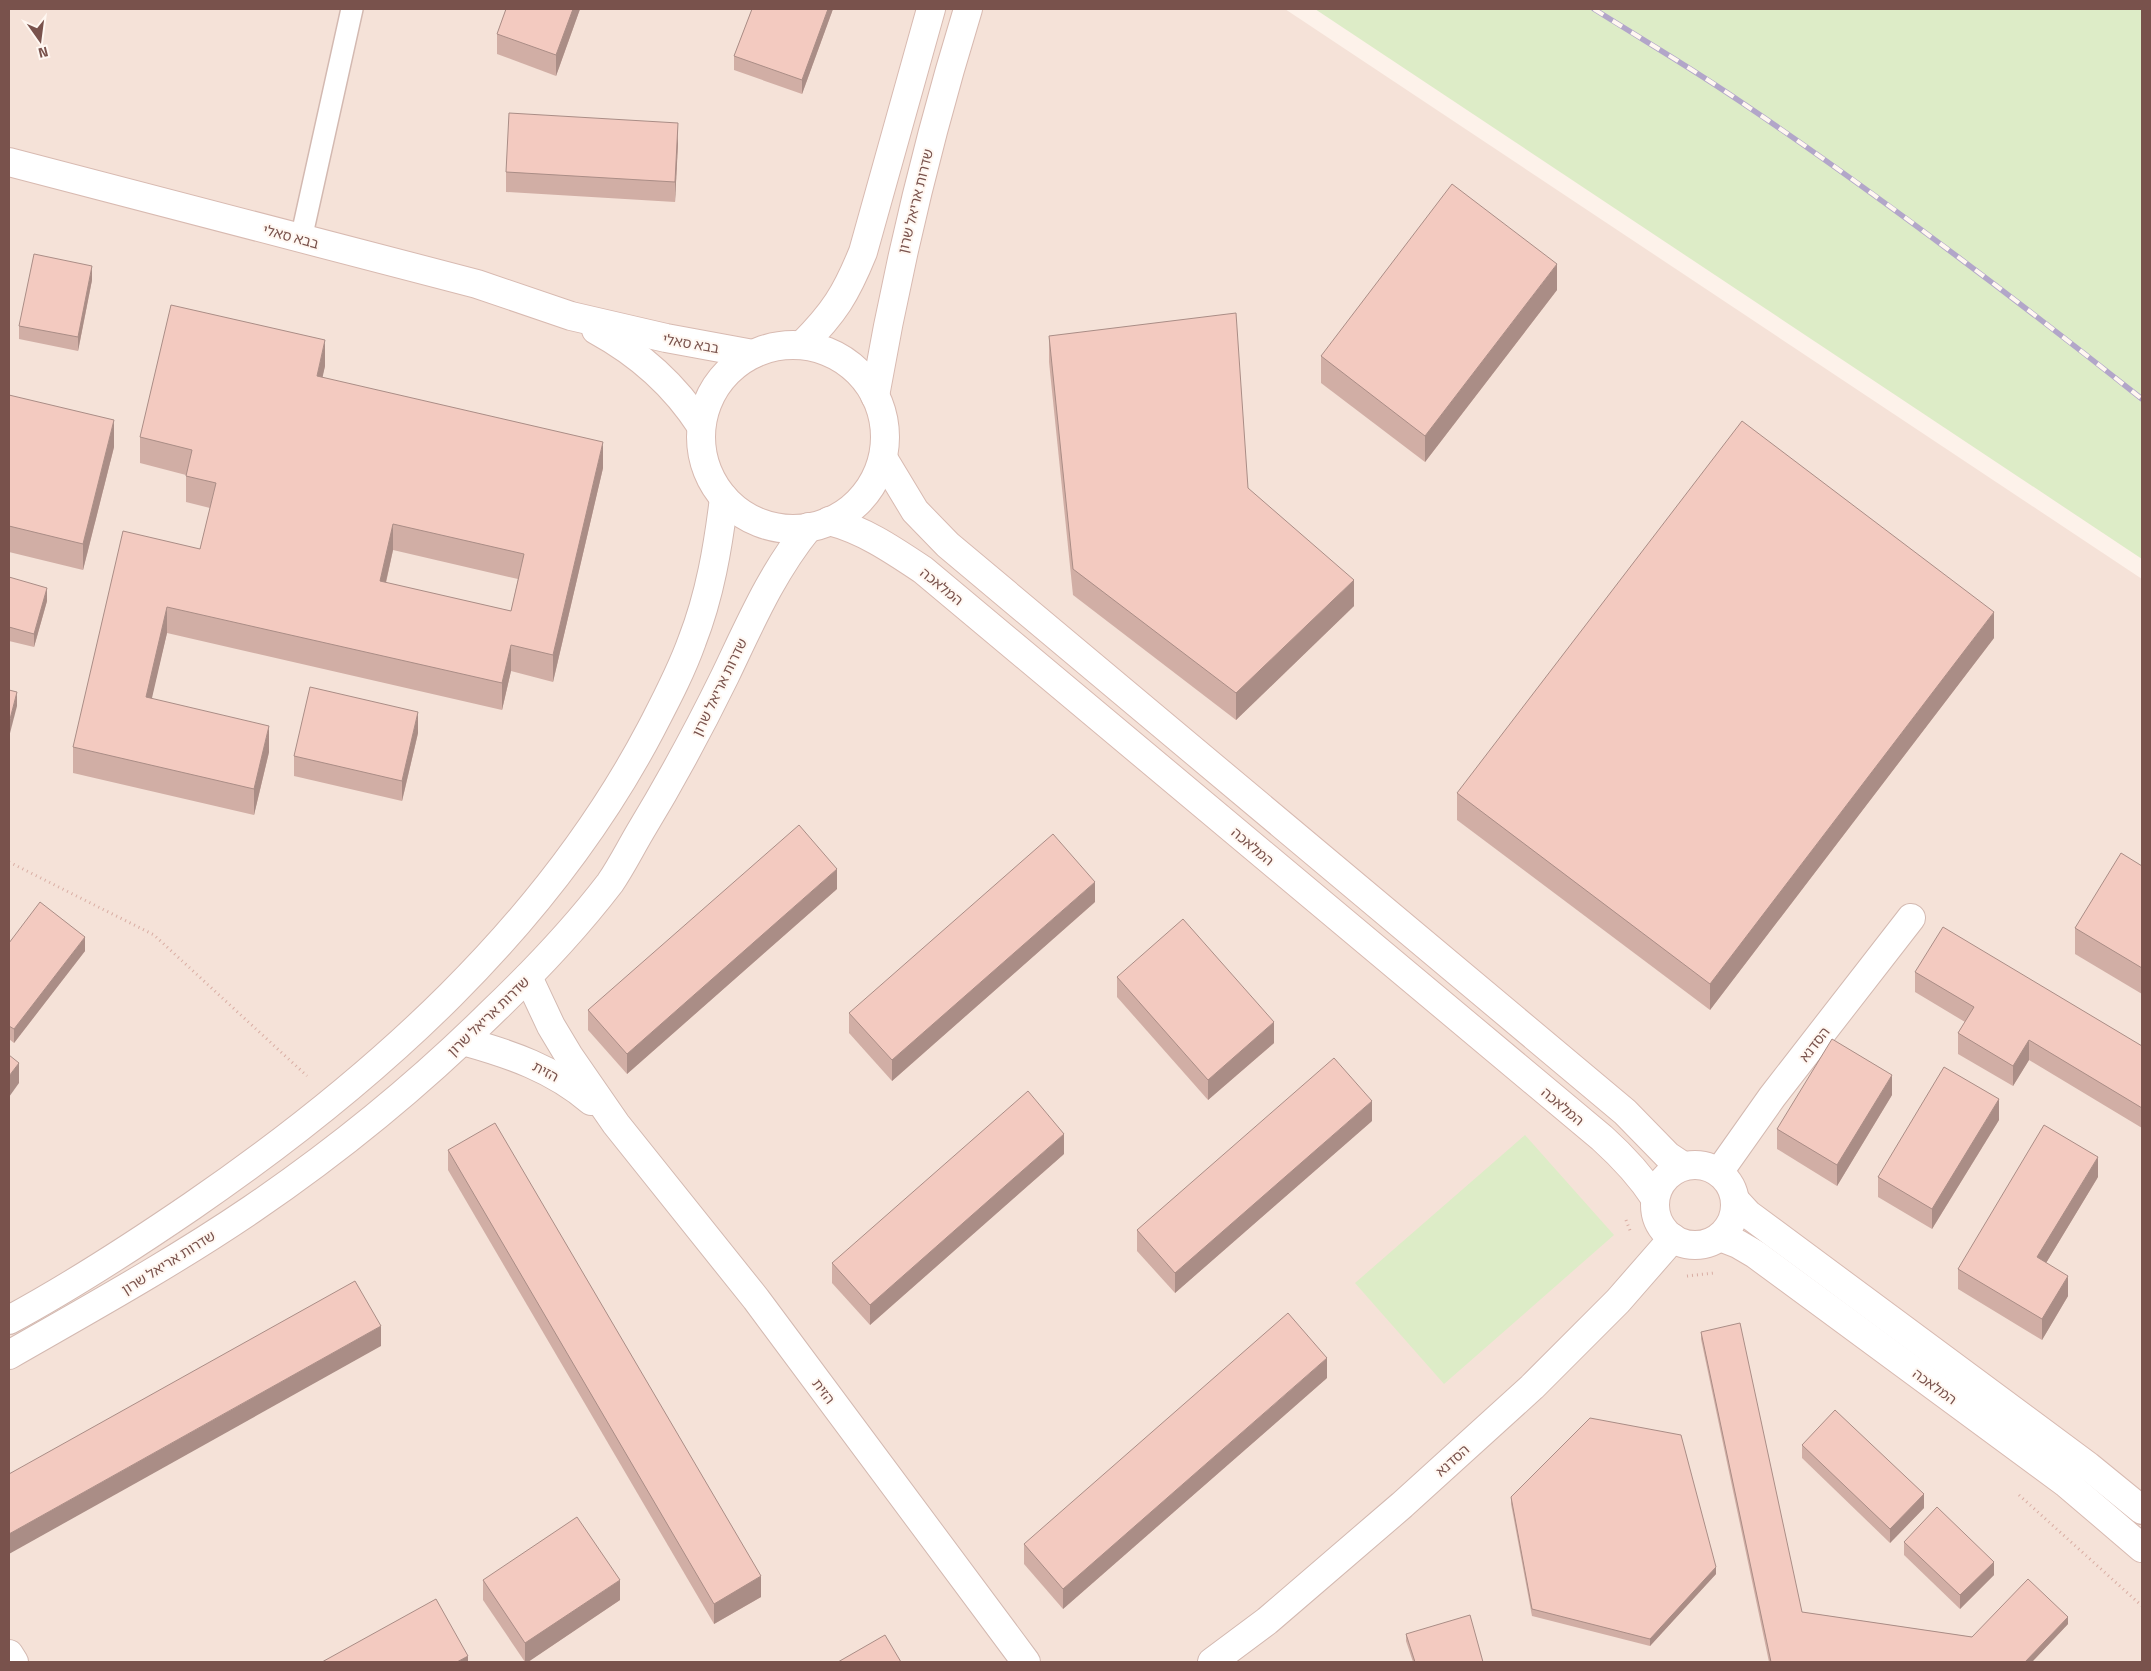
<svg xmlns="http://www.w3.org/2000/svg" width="2151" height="1671" font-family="'Titillium Web','Noto Sans Hebrew',sans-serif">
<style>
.residential{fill:#f5e2d8}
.green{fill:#ddecc7}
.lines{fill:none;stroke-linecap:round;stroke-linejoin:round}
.service-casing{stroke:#d3b9b1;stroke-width:24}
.minor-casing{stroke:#d3b9b1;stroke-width:30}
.tertiary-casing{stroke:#d3b9b1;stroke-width:30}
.secondary-casing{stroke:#d8bab1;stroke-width:30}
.path{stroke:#d9ada3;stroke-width:3;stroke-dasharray:1 4;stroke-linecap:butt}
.service{stroke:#fff;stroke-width:21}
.minor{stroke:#fff;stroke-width:28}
.tertiary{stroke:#fff;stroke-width:28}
.secondary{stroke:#fff;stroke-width:28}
.rail-casing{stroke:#b2a6c9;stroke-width:5.5}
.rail{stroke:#fff7f1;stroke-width:4;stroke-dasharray:11;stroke-linecap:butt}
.wall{fill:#d1aea5;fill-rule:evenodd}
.shaded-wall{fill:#aa8d86}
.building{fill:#f3cac0;stroke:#aa8d86;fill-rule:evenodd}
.labels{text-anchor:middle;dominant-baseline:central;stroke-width:4;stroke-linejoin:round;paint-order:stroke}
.street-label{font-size:14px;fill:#79524c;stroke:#fff7f1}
</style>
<rect width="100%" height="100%" fill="#fdf2ea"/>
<!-- residential -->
<path class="residential" d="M 9,9 L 1285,9 L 2142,579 L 2142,1662 L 9,1662 Z"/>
<!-- green -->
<g class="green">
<path d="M 1315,9 L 2142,9 L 2142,559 Z"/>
<path d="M 1525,1135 L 1614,1235 L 1444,1384 L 1355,1283 Z"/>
</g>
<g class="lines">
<defs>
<path id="service" d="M 301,239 L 352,9"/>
<g id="minor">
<path d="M 528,977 L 551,1026 L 569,1056 L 616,1124 L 756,1299 L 1026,1662"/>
<path d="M 463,1041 C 510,1054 554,1069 591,1101"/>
<path d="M 1719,1172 L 1772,1097 L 1911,918"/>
<path d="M 9,1654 L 14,1662"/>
<path d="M 1212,1662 L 1267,1621 L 1402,1505 L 1532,1387 L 1618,1301 L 1673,1238"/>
</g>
<g id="tertiary">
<path d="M 9,1320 C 72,1286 132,1247 192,1206 C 374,1081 547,927 651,729 C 666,700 681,672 692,641 C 710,595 718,547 724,498"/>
<path d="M 9,1355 C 91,1308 174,1262 252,1209 C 337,1151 417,1086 490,1014 C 533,973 574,930 610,883 C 621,867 630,849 640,832 C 671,781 699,729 725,676 C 750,624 772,572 809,527"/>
</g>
<g id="secondary">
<path d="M 9,162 L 477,284 L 571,316 L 666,338 L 753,354"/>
<path d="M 596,330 C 640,354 674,384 701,426"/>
<path d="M 802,345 C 834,313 846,294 863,252 L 931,9"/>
<circle cx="793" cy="437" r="92"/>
<path d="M 875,396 C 898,264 929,136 968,9"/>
<path d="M 883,458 L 915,511 L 948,545 L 1625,1112 L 1668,1156 L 1683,1166"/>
<path d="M 829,521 C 864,530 893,550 923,570 L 1602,1138 C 1623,1157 1640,1175 1655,1198"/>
<circle cx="1695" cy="1205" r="40"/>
<path d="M 1736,1201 L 1748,1214 L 2088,1466 L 2142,1510"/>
<path d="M 1720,1237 L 1738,1244 L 1755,1254 L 2067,1484 L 2142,1548"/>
</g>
</defs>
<!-- service casing -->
<use href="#service" class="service-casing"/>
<!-- minor casing -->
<use href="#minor" class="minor-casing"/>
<!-- tertiary casing -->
<use href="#tertiary" class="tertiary-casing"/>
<!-- secondary casing -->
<use href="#secondary" class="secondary-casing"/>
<!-- path -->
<g class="path">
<path d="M 9,862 L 154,935 L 307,1076"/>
<path d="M 1626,1220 L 1631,1233"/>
<path d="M 1687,1276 L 1714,1273"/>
<path d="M 2019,1495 L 2142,1606"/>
</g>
<!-- service -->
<use href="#service" class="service"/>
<!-- minor -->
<use href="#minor" class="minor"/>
<!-- tertiary -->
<use href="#tertiary" class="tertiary"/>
<!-- secondary -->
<use href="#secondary" class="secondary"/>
<defs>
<path id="rail" d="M 1594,9 C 1643,40 1693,69 1741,102 C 1879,195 2012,296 2142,399"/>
</defs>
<!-- rail casing -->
<use href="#rail" class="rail-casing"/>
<!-- rail -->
<use href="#rail" class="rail"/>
</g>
<!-- wall -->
<g class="wall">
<path d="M 506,9 L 580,9 L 556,76 L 497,54 L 497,34 Z"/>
<path d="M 752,9 L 833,9 L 802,94 L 734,70 L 734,56 Z"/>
<path d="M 678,143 L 675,202 L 506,192 L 506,172 Z"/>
<path d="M 92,280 L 78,351 L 19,339 L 19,326 Z"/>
<path d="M 1557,290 L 1425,462 L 1321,383 L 1321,356 Z"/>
<path d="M 1049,336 L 1248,488 L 1354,606 L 1236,720 L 1073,595 L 1049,362 Z"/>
<path d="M 325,366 L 322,377 L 603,468 L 553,682 L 511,671 L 502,710 L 167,633 L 151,699 L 269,752 L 254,815 L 73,773 L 73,747 L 200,549 L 210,508 L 186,502 L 186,475 L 140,463 L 140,437 ZM 393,550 L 518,579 L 511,611 L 386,583 Z"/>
<path d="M 9,395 L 114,447 L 83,570 L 9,552 Z"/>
<path d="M 9,577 L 47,601 L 34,647 L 9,641 Z"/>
<path d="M 1994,638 L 1710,1010 L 1457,820 L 1457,793 Z"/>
<path d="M 418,733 L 402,801 L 294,776 L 294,756 Z"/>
<path d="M 2142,866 L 2142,994 L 2075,954 L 2075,928 Z"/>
<path d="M 837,889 L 627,1074 L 588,1030 L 588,1010 Z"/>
<path d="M 1095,902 L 892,1081 L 849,1033 L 849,1013 Z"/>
<path d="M 9,943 L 85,951 L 14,1043 L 9,1039 Z"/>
<path d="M 1915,972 L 2142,1046 L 2142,1128 L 2029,1060 L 2013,1086 L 1958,1054 L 1958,1033 L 1965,1022 L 1915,992 Z"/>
<path d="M 1117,977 L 1274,1043 L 1208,1100 L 1117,997 Z"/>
<path d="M 1892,1095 L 1837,1186 L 1777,1149 L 1777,1129 Z"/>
<path d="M 1999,1120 L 1932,1229 L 1878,1197 L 1878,1177 Z"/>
<path d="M 1372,1121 L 1175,1293 L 1137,1251 L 1137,1230 Z"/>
<path d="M 448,1150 L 761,1597 L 714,1624 L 448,1170 Z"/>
<path d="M 1064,1154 L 870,1325 L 832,1283 L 832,1263 Z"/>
<path d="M 2098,1177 L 2046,1263 L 2068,1296 L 2042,1340 L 1958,1289 L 1958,1269 Z"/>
<path d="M 1701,1332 L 1802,1612 L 1972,1637 L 2068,1624 L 2032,1662 L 1769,1662 L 1701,1339 Z"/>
<path d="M 1327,1378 L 1063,1609 L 1024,1564 L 1024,1544 Z"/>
<path d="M 1802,1445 L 1924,1508 L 1890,1543 L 1802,1458 Z"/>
<path d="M 1511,1497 L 1716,1574 L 1650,1646 L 1532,1616 L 1511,1504 Z"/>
<path d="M 1904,1542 L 1994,1575 L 1960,1609 L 1904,1555 Z"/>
<path d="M 483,1580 L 620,1600 L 528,1662 L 525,1662 L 483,1600 Z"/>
<path d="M 1406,1634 L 1483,1662 L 1413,1662 L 1406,1641 Z"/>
</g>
<!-- shaded-wall -->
<g class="shaded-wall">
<path d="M 573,9 L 580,9 L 556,76 L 556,55 Z"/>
<path d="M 828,9 L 833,9 L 802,94 L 802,80 Z"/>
<path d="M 678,123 L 678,143 L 675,202 L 675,182 Z"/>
<path d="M 1557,264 L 1557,290 L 1425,462 L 1425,436 Z"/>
<path d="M 92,266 L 92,280 L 78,351 L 78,337 Z"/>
<path d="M 325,340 L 325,366 L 317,403 L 317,376 Z"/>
<path d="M 114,420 L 114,447 L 83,570 L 83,544 Z"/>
<path d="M 603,442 L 603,468 L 553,682 L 553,655 Z"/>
<path d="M 393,524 L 393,550 L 380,608 L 380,581 Z"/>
<path d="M 1354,580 L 1354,606 L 1236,720 L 1236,693 Z"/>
<path d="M 47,588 L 47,601 L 34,647 L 34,634 Z"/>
<path d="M 167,607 L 167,633 L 146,724 L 146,697 Z"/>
<path d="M 1994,612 L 1994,638 L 1710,1010 L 1710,984 Z"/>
<path d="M 511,645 L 511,671 L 502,710 L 502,683 Z"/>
<path d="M 17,692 L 17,706 L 9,737 L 9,723 Z"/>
<path d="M 418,712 L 418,733 L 402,801 L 402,781 Z"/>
<path d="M 269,726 L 269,752 L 254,815 L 254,789 Z"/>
<path d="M 837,869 L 837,889 L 627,1074 L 627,1054 Z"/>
<path d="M 1095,882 L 1095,902 L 892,1081 L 892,1060 Z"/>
<path d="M 85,937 L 85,951 L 14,1043 L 14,1029 Z"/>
<path d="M 1274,1022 L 1274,1043 L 1208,1100 L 1208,1080 Z"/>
<path d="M 2029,1040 L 2029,1060 L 2013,1086 L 2013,1066 Z"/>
<path d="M 19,1063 L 19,1083 L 9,1097 L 9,1076 Z"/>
<path d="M 1892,1075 L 1892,1095 L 1837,1186 L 1837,1165 Z"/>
<path d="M 1999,1099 L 1999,1120 L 1932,1229 L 1932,1209 Z"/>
<path d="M 1372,1101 L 1372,1121 L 1175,1293 L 1175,1273 Z"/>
<path d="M 1064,1134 L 1064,1154 L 870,1325 L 870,1305 Z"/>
<path d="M 2098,1157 L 2098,1177 L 2037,1278 L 2037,1257 Z"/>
<path d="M 2068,1276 L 2068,1296 L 2042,1340 L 2042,1319 Z"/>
<path d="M 381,1326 L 381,1346 L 9,1554 L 9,1534 Z"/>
<path d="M 1327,1358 L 1327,1378 L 1063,1609 L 1063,1589 Z"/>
<path d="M 1924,1494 L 1924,1508 L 1890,1543 L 1890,1529 Z"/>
<path d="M 1994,1562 L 1994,1575 L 1960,1609 L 1960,1595 Z"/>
<path d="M 1716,1567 L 1716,1574 L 1650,1646 L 1650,1639 Z"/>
<path d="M 761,1576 L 761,1597 L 714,1624 L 714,1604 Z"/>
<path d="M 620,1580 L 620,1600 L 528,1662 L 525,1662 L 525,1643 Z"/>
<path d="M 2068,1617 L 2068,1624 L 2032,1662 L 2025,1662 Z"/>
<path d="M 468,1656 L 468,1662 L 457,1662 Z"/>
</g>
<!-- building -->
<g class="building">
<path d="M 506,9 L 573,9 L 556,55 L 497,34 Z"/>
<path d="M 752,9 L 828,9 L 802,80 L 734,56 Z"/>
<path d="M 509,113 L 678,123 L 675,182 L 506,172 Z"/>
<path d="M 1452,184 L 1557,264 L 1425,436 L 1321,356 Z"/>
<path d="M 34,254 L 92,266 L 78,337 L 19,326 Z"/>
<path d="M 171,305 L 325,340 L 317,376 L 603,442 L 553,655 L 511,645 L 502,683 L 167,607 L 146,697 L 269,726 L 254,789 L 73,747 L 123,531 L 200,549 L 216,483 L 186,476 L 192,450 L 140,437 ZM 393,524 L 524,554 L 511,611 L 380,581 Z"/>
<path d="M 1236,313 L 1248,488 L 1354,580 L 1236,693 L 1073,569 L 1049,336 Z"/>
<path d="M 9,395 L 114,420 L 83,544 L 9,526 Z"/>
<path d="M 1742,421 L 1994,612 L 1710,984 L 1457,793 Z"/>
<path d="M 9,577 L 47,588 L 34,634 L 9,627 Z"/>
<path d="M 310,687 L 418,712 L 402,781 L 294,756 Z"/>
<path d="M 9,690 L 17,692 L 9,723 Z"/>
<path d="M 799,825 L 837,869 L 627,1054 L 588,1010 Z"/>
<path d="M 1053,834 L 1095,882 L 892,1060 L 849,1013 Z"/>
<path d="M 2121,853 L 2142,866 L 2142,968 L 2075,928 Z"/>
<path d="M 40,902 L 85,937 L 14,1029 L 9,1026 L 9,943 Z"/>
<path d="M 1183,919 L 1274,1022 L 1208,1080 L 1117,977 Z"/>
<path d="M 1943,927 L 2142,1046 L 2142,1108 L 2029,1040 L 2013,1066 L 1958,1033 L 1974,1007 L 1915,972 Z"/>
<path d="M 1832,1039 L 1892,1075 L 1837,1165 L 1777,1129 Z"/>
<path d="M 9,1055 L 19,1063 L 9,1076 Z"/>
<path d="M 1334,1058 L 1372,1101 L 1175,1273 L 1137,1230 Z"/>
<path d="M 1944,1067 L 1999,1099 L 1932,1209 L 1878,1177 Z"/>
<path d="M 1028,1091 L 1064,1134 L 870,1305 L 832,1263 Z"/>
<path d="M 495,1123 L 761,1576 L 714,1604 L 448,1150 Z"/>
<path d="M 2044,1125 L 2098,1157 L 2037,1257 L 2068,1276 L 2042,1319 L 1958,1269 Z"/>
<path d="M 355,1281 L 381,1326 L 9,1534 L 9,1474 Z"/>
<path d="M 1288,1313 L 1327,1358 L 1063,1589 L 1024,1544 Z"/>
<path d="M 1740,1323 L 1802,1612 L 1972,1637 L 2028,1579 L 2068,1617 L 2025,1662 L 1771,1662 L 1701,1332 Z"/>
<path d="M 1835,1410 L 1924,1494 L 1890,1529 L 1802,1445 Z"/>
<path d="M 1590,1418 L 1681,1435 L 1716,1567 L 1650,1639 L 1532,1609 L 1511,1497 Z"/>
<path d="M 1937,1507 L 1994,1562 L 1960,1595 L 1904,1542 Z"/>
<path d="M 577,1517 L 620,1580 L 525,1643 L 483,1580 Z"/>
<path d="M 436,1599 L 468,1656 L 457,1662 L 322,1662 Z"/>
<path d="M 1470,1615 L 1483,1662 L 1415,1662 L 1406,1634 Z"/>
<path d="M 885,1635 L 901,1662 L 838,1662 Z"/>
</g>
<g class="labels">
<!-- street labels -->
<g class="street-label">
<text transform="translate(915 201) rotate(-76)">שדרות אריאל שרון</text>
<text transform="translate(291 236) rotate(15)">בבא סאלי</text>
<text transform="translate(691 343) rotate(10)">בבא סאלי</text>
<text transform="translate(942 586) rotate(39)">המלאכה</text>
<text transform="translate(719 687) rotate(-64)">שדרות אריאל שרון</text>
<text transform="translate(1253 846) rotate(40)">המלאכה</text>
<text transform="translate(488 1016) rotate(-44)">שדרות אריאל שרון</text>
<text transform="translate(1814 1044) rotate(-52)">הסדנא</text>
<text transform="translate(546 1071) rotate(28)">הזית</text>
<text transform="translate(1563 1106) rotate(40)">המלאכה</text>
<text transform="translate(168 1262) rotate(-32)">שדרות אריאל שרון</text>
<text transform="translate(1935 1386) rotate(36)">המלאכה</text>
<text transform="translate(824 1391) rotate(53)">הזית</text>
<text transform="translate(1452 1460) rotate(-42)">הסדנא</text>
</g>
</g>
<!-- border -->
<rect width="2151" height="1671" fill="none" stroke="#79524c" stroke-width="20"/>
<!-- north arrow -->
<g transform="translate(40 40) rotate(166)" stroke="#fff7f1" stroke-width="4" paint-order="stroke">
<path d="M0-4L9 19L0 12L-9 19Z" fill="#79524c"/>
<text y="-8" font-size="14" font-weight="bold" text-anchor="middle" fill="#79524c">N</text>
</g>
</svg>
